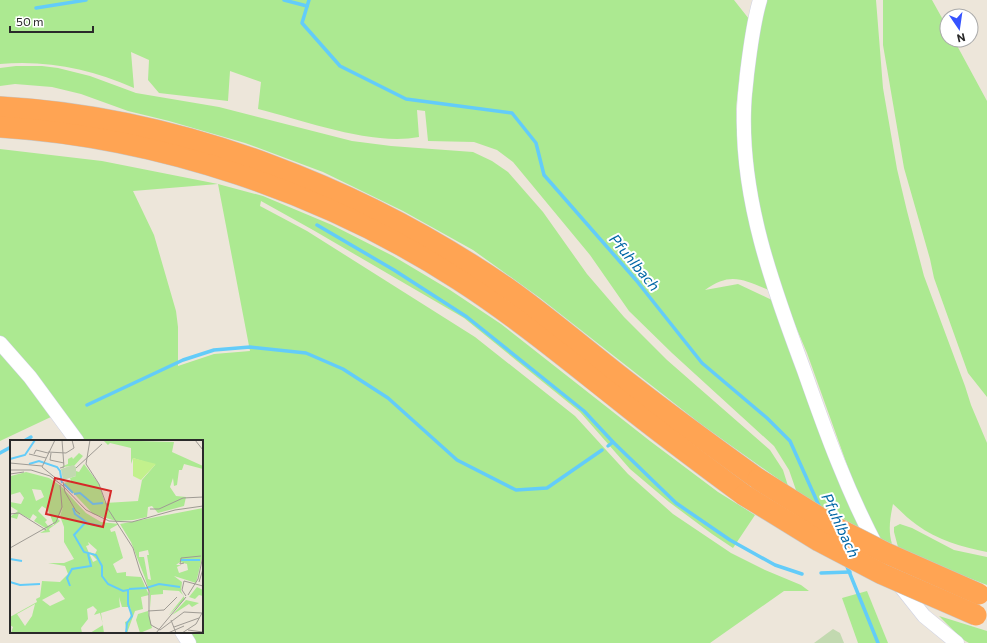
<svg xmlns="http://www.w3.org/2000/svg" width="987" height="643" font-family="Commissioner,sans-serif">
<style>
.green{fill:#ace991;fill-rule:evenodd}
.cemetery{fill:#c2d9b0}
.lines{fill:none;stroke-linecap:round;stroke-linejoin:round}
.stream{stroke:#63ccf9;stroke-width:3.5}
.minor-casing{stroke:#cfd2e4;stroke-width:15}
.highway-casing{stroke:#c8c8c8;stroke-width:22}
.minor{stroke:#fff;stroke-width:14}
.highway{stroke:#ffa453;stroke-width:21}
.highway-bridge-casing{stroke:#c8c8c8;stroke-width:22;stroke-linecap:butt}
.highway-bridge{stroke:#ffa453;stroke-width:21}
.labels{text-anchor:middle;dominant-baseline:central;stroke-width:4;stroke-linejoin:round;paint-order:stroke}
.water-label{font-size:15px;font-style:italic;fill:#0167a6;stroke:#fff}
.inset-river{fill:none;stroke:#63ccf9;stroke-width:2}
.inset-road{fill:none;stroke:#9f9b94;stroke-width:1}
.view{fill:#d62828;fill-opacity:0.15;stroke:#d62828;stroke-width:2}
.inset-edge{fill:none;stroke:#2a2a2a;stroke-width:2}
</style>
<rect width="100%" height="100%" fill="#ede6da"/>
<!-- green -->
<g class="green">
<path d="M 0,0 L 734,0 L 749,19 L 740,72 L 736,109 L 738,152 L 742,183 L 771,291 C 744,280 731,271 705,290 L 738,284 L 774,301 L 861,529 L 797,493 L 789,470 L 774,446 L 672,353 L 629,311 L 590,255 L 513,162 L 497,150 L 474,142 L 428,141 L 425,111 L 417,110 L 419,137 C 372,146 306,121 258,109 L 261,82 L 230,71 L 228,101 L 159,93 L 148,80 L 149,60 L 131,52 L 134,88 C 90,69 49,60 0,64 Z"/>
<path d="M 766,0 L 876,0 L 883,88 L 897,169 L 907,211 L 924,276 L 965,386 L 971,405 L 987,443 L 987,552 C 962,547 937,540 917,525 C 908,519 901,511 893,504 C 890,518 888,531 892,544 L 877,537 L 851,476 L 807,353 L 784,299 L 765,236 L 754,187 L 751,152 L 751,112 L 754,58 Z"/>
<path d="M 883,0 L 932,0 L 947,27 L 947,40 L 954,40 L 987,101 L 987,397 L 968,373 L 934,278 L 930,259 L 904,168 L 883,45 Z"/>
<path d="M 16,66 L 42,66 L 58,68 L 90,76 L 136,93 L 219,107 L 352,141 L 391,146 L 473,152 L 492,161 L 508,172 L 543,212 L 587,274 L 624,317 L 667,360 L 770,450 L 783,470 L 788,486 L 702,425 L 540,298 L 473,250 L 403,211 L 323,172 L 245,143 L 169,121 L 128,111 L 81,94 L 52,87 L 15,84 L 0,86 L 0,68 Z"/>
<path d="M 0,149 L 102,161 L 218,184 L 263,196 L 332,225 L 393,256 L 450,290 L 501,324 L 650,441 L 718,492 L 755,515 L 733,548 L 712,534 L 669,502 L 630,469 L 580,412 L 464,318 L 313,230 L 261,201 L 260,206 L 307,231 L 475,337 L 575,416 L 628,474 L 673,514 L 731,553 L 765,570 L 801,585 L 809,591 L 784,591 L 710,643 L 189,643 L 182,632 L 202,632 L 202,441 L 74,441 L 4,356 L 53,416 L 0,441 ZM 218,184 L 250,351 L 214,354 L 178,366 L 178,327 L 176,311 L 154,235 L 133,191 Z"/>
<path d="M 900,524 L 912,528 L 954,550 L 987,557 L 987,585 L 933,564 L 898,547 L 894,532 L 894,527 Z"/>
<path d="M 867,591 L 888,643 L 858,643 L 842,598 Z"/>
<path d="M 939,616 L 987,631 L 987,643 L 969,643 L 962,639 Z"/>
</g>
<!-- cemetery -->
<path class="cemetery" d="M 833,629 L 840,633 L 844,643 L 814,643 Z"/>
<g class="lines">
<!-- stream -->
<g class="stream">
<path d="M 284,0 L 307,6"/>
<path d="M 309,0 L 302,23 L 340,66 L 406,99 L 512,113 L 536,143 L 544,175 L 636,280 L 702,363 L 767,418 L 790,441 L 820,508"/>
<path d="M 36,8 L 86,0"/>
<path d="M 317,225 L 394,270 L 467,317 L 584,411 L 613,442 L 676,503 L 730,540 L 775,565 L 802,574"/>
<path d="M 87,405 L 183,360 L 214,350 L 250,347 L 306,353 L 343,369 L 388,398 L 457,460 L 516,490 L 547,488 L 602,450"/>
<path d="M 24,441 L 31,437"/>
<path d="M 608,446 L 613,442"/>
<path d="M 0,453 L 11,447"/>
<path d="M 846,564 L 878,643"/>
<path d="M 821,573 L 850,572"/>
</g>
<defs>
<g id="minor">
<path d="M 760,0 C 753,23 750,50 747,74 C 746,86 744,98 744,110 C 741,202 774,289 805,373 C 826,433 848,493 878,549"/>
<path d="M 0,343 L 30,377 L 77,441"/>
<path d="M 897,582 L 924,616 L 957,643"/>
<path d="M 182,632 L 189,643"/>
</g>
<g id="highway">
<path d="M 0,107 C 181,117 366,189 514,293 C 554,322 591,354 630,384 C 672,417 715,448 758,479"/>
<path d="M 0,127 C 160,137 325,193 459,280 C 515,316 567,359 619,400 C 660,433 702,464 744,495"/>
</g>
</defs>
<!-- minor casing -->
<use href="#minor" class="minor-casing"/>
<!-- highway casing -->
<use href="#highway" class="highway-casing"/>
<!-- minor -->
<use href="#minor" class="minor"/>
<!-- highway -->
<use href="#highway" class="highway"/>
<defs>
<g id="highway-bridge">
<path d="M 758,479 L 833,526 L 886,553 L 979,594"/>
<path d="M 744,495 L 819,541 L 882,574 L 976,615"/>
</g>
</defs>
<!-- highway-bridge casing -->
<use href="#highway-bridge" class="highway-bridge-casing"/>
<!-- highway-bridge -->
<use href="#highway-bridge" class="highway-bridge"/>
</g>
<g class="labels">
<!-- water labels -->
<g class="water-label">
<text transform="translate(635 262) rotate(50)">Pfuhlbach</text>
<text transform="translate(841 525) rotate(65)">Pfuhlbach</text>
</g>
</g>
<!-- overview -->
<g transform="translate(10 440)">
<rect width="193" height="193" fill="#ede6da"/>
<path d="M 93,0 L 164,2 L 162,12 L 193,26 L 193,29 L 174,24 L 172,30 L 169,30 L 167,45 L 164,46 L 163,38 L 160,47 L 166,56 L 176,57 L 174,66 L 148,73 L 142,66 L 138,67 L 137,77 L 123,80 L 106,81 L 83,74 L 54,43 L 61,41 L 60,38 L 66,36 L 66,31 L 69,32 L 74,24 L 89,44 L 95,63 L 128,61 L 132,40 L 145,25 L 123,18 L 121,24 L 121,8 L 100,3 L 98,5 ZM 69,13 L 73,16 L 64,26 L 51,27 L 58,24 L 58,19 L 62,17 L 63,19 ZM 16,32 L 39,38 L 51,46 L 76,73 L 91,82 L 109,84 L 100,89 L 101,92 L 105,91 L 113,118 L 103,124 L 107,133 L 116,132 L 116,136 L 131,137 L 139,155 L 131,157 L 133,169 L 125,171 L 117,193 L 115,182 L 120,180 L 121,171 L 120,167 L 112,167 L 109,157 L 110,167 L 91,173 L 94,193 L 80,193 L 93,185 L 90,173 L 84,175 L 87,170 L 83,166 L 77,169 L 78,179 L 71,188 L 72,193 L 1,193 L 3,187 L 0,185 L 0,177 L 27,162 L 26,159 L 30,157 L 32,141 L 50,142 L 58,134 L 55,126 L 38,123 L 54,123 L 64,119 L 54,102 L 54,87 L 50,76 L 53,67 L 48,79 L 50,81 L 39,89 L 40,92 L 30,93 L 37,89 L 24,81 L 27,77 L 23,74 L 20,79 L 9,73 L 7,79 L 0,77 L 8,71 L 0,66 L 0,62 L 11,64 L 14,58 L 10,52 L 0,55 L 0,34 L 1,36 ZM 22,49 L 31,50 L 34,57 L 26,61 ZM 32,66 L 38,70 L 44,85 L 38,86 L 35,82 L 37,80 L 28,71 ZM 78,102 L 87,110 L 85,114 L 79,112 L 87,120 L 83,122 L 76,106 L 79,105 ZM 49,151 L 55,159 L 40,166 L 32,160 ZM 25,164 L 22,176 L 15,186 L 7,174 ZM 193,68 L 193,114 L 186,143 L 164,136 L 172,142 L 171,151 L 175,159 L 158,176 L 174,156 L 169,151 L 153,150 L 153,154 L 141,155 L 140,168 L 140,154 L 135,138 L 121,102 L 110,84 ZM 138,110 L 139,115 L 137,115 L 141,140 L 138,139 L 134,117 L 129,117 L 129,112 ZM 170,122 L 177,124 L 178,130 L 169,133 L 167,127 L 171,125 L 166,125 ZM 187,147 L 193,150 L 193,156 L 189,155 L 185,159 L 179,157 ZM 176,160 L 189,163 L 182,167 L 179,164 L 162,175 ZM 138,171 L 142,188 L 130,193 L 126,180 L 128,174 Z" fill="#ace991" fill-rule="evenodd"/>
<path d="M 63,25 L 66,27 L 66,36 L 53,40 L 51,29 Z" fill="#c2d9b0"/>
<path d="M 123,18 L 146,24 L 131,40 L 123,36 Z" fill="#c2f18c"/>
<path class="inset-river" d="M 0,19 L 15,15 L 25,0M 19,24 L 29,21 L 47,27 L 50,31 L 52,43M 54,44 L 63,53M 64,54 L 70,53 L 83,64 L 93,63M 63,68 L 65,74 L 76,82 L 64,95 L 74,112 L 86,115 L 92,126 L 92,136 L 98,144 L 113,151 L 118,150 L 118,164 L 122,176 L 117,183 L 116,193M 76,83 L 91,86M 0,119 L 12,121M 171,120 L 190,120M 0,142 L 10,145 L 30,144M 60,146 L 57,138 L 62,129 L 81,126 L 78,114M 119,149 L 136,148 L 149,144 L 170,147"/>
<path class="inset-road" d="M 45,0 L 32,27 L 48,40M 80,0 L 76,24 L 89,44 L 98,69 L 123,108 L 130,131 L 139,151 L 139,176 L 141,185 L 150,190 L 174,172 L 192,173M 185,0 L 193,10M 38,12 L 56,13 L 64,8 L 62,0M 41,13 L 40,20 L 54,23M 19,14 L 36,18M 24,14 L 26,10 L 38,13M 0,23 L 32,26M 50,28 L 54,27 L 52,0M 66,28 L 92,4M 0,30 L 21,30 L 40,36 L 53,46 L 76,70 L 99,81 L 122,82 L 165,70 L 193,66M 0,34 L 14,32M 53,42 L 55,52 L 66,71 L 70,74M 140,69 L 149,69 L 173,58 L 193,57M 0,74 L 9,73 L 36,90M 0,108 L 46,82 L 52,67 L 50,45M 174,123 L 170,124 L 171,118 L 191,116M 189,142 L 193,129M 178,155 L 188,139 L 193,116M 176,156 L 172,150 L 174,141 L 193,146M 138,171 L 154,170 L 167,157M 161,180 L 166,193M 164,187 L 189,178M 178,190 L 193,192M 146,193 L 176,157M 158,193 L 174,186M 172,193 L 186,184 L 192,173"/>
<path class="view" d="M 45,38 L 101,51 L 93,87 L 36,74 Z"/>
<rect width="193" height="193" class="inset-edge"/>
</g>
<!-- north arrow -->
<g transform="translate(959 28) rotate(167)"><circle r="19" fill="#ffffff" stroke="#aaaaaa"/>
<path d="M0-3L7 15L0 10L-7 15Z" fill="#3553ff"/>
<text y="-6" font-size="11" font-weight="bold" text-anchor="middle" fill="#2a2a2a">N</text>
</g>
<!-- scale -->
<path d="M10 26v6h83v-6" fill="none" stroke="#2a2a2a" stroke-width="2"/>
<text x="16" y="26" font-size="12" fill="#2a2a2a" stroke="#ffffff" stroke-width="3" paint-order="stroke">50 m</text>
</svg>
